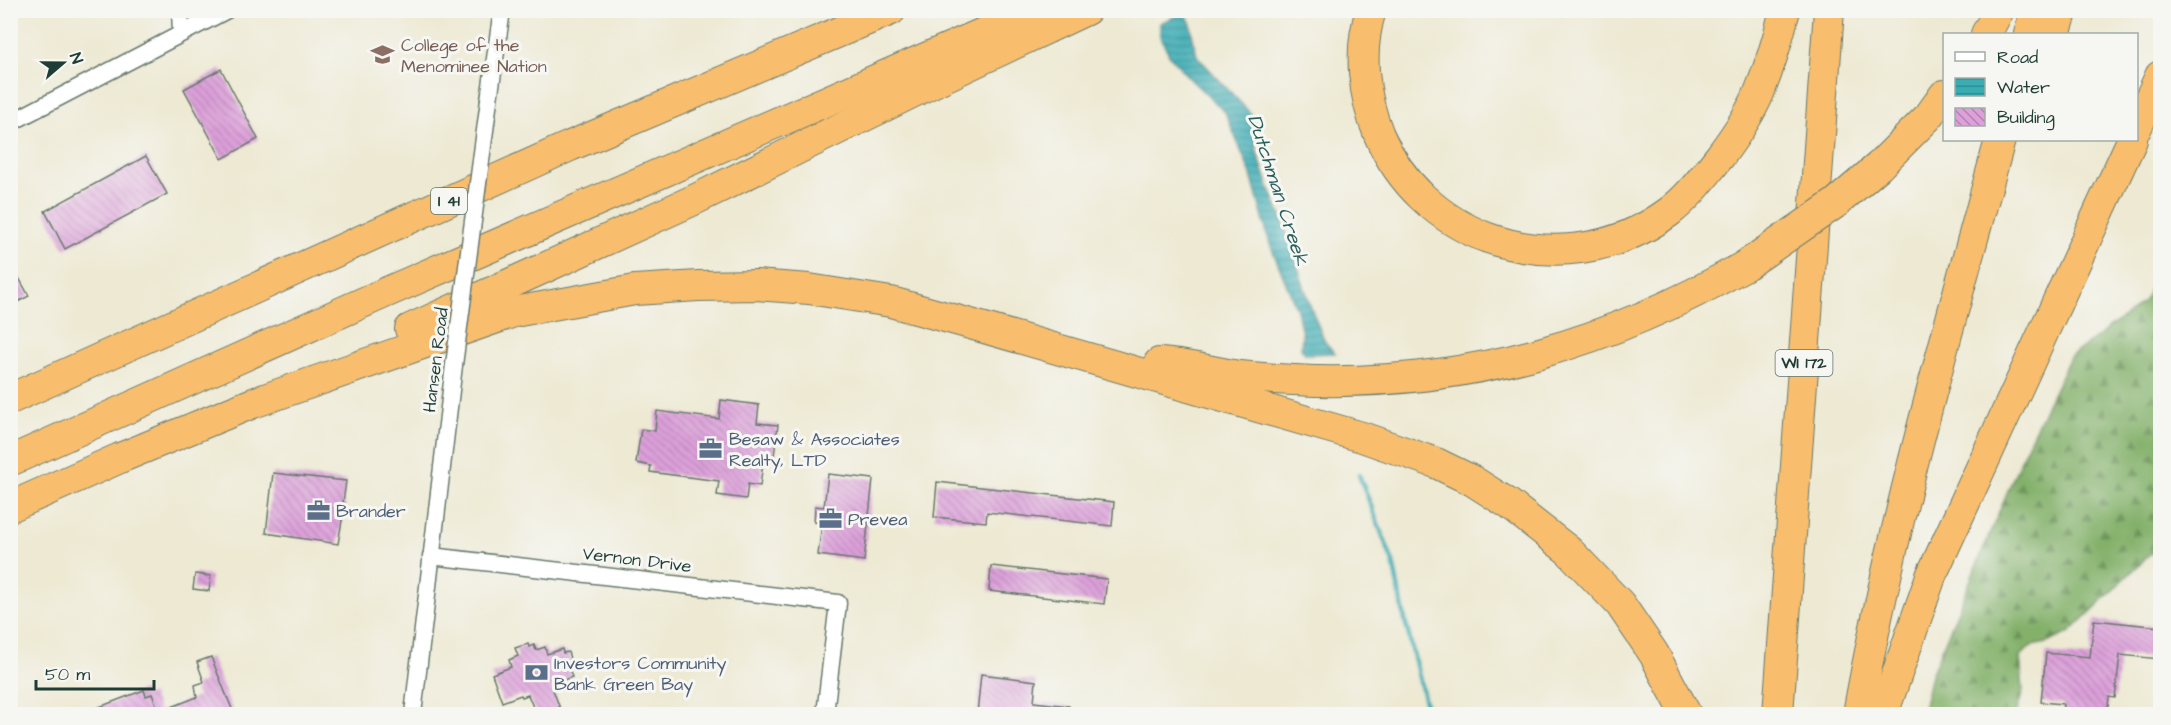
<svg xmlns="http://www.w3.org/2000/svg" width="2171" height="725" font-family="'Architects Daughter',sans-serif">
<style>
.forest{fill:url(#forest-firs);stroke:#51774f;stroke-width:1.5}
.water{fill:url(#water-rules);stroke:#2c7474;stroke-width:1.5}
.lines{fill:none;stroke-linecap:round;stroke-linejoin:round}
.stream{stroke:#3aacb4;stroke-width:4.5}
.building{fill:url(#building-back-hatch)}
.minor-casing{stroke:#67796c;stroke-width:19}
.motorway-casing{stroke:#67796c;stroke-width:32}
.minor{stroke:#fff;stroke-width:16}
.motorway{stroke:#f9be6d;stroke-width:30}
.minor-bridge-casing{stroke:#67796c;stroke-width:19;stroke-linecap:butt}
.motorway-bridge-casing{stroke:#67796c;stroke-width:32;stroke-linecap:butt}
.minor-bridge{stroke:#fff;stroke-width:16}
.motorway-bridge{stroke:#f9be6d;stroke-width:30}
.labels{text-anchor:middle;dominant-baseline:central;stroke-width:6;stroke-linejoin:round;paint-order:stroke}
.shield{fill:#f6f6f2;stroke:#60746d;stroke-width:1.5}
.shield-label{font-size:16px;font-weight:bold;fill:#1f3d34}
.education-label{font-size:18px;fill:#785e54;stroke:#f6f6f2;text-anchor:start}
.street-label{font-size:18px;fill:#1f3d34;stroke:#f6f6f2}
.service-label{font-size:18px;fill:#4e5e75;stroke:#f6f6f2;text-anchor:start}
.water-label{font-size:20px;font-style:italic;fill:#275e5a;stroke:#f6f6f2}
</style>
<defs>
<pattern id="forest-firs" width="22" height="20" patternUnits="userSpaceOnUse" patternTransform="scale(1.5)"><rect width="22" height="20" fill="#83b16a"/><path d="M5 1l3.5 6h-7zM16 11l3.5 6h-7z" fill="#6b9158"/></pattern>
<pattern id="water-rules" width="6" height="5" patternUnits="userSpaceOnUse" patternTransform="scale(1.5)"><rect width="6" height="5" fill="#3aacb4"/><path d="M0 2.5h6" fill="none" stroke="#308d93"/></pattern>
<pattern id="building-back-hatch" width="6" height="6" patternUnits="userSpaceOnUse" patternTransform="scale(1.5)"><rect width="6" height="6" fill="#dda0da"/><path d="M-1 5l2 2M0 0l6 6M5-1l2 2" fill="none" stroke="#b384b2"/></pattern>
</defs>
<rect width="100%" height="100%" fill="#f6f6f2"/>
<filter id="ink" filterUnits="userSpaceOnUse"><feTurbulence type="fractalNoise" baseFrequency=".0167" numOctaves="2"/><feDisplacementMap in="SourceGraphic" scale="12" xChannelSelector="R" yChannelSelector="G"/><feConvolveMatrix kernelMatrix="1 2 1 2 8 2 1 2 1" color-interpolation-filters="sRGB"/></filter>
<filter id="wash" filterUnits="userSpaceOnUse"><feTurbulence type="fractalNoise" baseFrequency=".008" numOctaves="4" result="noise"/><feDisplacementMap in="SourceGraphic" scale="24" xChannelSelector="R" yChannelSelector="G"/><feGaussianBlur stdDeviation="1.35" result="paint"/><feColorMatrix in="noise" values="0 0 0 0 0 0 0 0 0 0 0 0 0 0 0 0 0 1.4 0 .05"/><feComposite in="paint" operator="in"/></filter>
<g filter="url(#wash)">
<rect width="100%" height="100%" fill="#ede9d3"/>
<!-- forest -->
<path class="forest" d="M 2160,260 L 2160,551 L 2150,554 L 2069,633 L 2047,643 L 2031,646 L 2020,657 L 2023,691 L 2016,714 L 1922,714 L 1931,675 L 2024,452 L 2070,357 L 2145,301 Z"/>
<!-- water -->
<path class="water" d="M 1185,12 L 1191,24 L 1192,34 L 1197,56 L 1253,116 L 1257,152 L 1269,187 L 1283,221 L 1311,308 L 1325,342 L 1335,353 L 1306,354 L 1301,349 L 1302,334 L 1297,310 L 1270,244 L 1251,175 L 1225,112 L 1189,78 L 1170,56 L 1160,36 L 1160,23 Z"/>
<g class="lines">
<!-- stream -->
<path class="stream" d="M 1359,475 L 1393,562 L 1405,620 L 1428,714"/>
</g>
<g id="blocks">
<!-- building -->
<g class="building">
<path d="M 221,69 L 258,139 L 222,159 L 184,89 Z"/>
<path d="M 146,156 L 167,194 L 65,249 L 45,211 Z"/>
<path d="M 10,262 L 29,296 L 10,306 Z"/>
<path d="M 721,400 L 759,405 L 757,423 L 778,425 L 774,456 L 764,455 L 760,486 L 748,484 L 746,499 L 717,495 L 719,481 L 650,472 L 651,466 L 636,463 L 641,429 L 655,431 L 657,411 L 719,419 Z"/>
<path d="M 273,473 L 346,481 L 343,503 L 345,503 L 338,544 L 266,533 Z"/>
<path d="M 828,474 L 873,479 L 864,561 L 818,555 L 822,523 L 814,522 L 815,506 L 824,507 Z"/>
<path d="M 937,482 L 1114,502 L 1112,526 L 987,512 L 986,522 L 934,517 Z"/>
<path d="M 991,566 L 1107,579 L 1104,604 L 989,591 Z"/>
<path d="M 195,574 L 211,576 L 209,591 L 193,589 Z"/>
<path d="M 2094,620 L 2160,627 L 2160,659 L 2120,655 L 2115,698 L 2109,697 L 2107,714 L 2062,714 L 2063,704 L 2041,702 L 2046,653 L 2090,657 Z"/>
<path d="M 528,644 L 529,647 L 534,645 L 536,650 L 545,647 L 547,654 L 562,649 L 563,653 L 568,652 L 573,668 L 569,669 L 572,677 L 557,682 L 558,685 L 552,687 L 562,714 L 536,714 L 528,695 L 522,697 L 521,695 L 502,702 L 492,674 L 511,667 L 509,660 L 518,656 L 515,648 Z"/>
<path d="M 211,657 L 234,714 L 81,714 L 144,690 L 146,696 L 152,694 L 159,712 L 197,697 L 195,685 L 204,682 L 197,662 Z"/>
<path d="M 981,674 L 1036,681 L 1034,702 L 1069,706 L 1068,714 L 977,714 Z"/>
</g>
</g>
</g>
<g filter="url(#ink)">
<use href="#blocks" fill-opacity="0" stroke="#67796c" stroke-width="1.5"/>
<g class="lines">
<defs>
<g id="minor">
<path d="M 180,10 L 181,33"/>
<path d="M 489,100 L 502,10"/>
<path d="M 10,123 L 227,10"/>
<path d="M 431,556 L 838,603 L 825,714"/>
<path d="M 413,714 L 454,365"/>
</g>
<g id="motorway">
<path d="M 1371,10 C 1358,51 1363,96 1379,135 C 1400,183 1439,220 1488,238 C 1550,260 1616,251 1669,212 C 1690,196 1705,175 1721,155 C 1735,136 1750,115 1759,93 C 1770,66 1778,39 1785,10"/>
<path d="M 1986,34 L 1999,10"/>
<path d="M 2029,34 L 2036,10"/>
<path d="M 2055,34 L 2063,10"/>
<path d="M 2136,129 L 2160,76"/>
<path d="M 1879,166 L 1929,116 L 1944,95"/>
<path d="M 410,329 L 696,199 L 938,80 L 1086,10"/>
<path d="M 1159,363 C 1186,364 1213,372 1240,376 C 1265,379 1292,380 1317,381 C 1473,384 1612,342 1746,265"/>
<path d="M 10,399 L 570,146 L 891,10"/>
<path d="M 10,461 L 380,295 L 1036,10"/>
<path d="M 10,507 L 120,458 L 253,403 L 514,312 L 635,290 L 698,286 L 756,285 L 809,289 L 891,302 L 967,323 L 1362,437 L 1436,463 L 1473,481 L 1509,504 L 1569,551 L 1620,604 L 1654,654 L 1686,714"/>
<path d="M 1778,714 L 1829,10"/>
<path d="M 1858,714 C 1893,520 1948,330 2000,140"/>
<path d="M 1883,714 L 1931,576 L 2132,140"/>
</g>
</defs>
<!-- minor casing -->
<use href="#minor" class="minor-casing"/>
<!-- motorway casing -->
<use href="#motorway" class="motorway-casing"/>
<!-- minor -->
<use href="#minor" class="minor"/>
<!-- motorway -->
<use href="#motorway" class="motorway"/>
<defs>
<path id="minor-bridge" d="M 454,365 L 489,100"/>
<path id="motorway-bridge" d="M 1746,265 L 1836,203 L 1879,166"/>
</defs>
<!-- minor-bridge casing -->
<use href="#minor-bridge" class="minor-bridge-casing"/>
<!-- motorway-bridge casing -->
<use href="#motorway-bridge" class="motorway-bridge-casing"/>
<!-- minor-bridge -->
<use href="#minor-bridge" class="minor-bridge"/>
<!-- motorway-bridge -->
<use href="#motorway-bridge" class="motorway-bridge"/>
</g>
</g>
<!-- icons -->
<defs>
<symbol id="university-bare" viewBox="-9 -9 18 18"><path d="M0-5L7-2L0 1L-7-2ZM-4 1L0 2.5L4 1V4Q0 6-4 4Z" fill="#8d6e63" stroke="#f6f6f2" stroke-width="2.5" paint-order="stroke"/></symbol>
<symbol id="office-bare" viewBox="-9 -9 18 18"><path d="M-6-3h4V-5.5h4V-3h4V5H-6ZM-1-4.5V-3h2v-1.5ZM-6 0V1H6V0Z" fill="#5c6f8a" stroke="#f6f6f2" stroke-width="2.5" paint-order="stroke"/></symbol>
<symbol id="bank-bare" viewBox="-9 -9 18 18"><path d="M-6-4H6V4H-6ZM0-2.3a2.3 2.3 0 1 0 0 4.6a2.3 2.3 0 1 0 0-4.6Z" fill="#5c6f8a" stroke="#f6f6f2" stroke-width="2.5" paint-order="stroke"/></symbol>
</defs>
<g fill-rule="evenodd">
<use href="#university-bare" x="366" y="38" width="33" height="33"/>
<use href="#office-bare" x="694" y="432" width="33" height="33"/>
<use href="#office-bare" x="302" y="494" width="33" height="33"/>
<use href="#office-bare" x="814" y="502" width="33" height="33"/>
<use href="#bank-bare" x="520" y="656" width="33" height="33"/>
</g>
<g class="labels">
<!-- shield labels -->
<g class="shield">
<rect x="431" y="188" width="36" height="26" rx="4.5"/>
<rect x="1775.5" y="350" width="57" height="26" rx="4.5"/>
</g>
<g class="shield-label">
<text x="449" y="201">I 41</text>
<text x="1804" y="363">WI 172</text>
</g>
<!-- education labels -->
<g class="education-label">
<text x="401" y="45">College of the<tspan x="401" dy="21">Menominee Nation</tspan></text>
</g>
<!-- street labels -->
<g class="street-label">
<text transform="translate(436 360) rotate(-83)">Hansen Road</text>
<text transform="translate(637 560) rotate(7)">Vernon Drive</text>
</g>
<!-- service labels -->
<g class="service-label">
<text x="729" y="439">Besaw &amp; Associates<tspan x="729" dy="21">Realty, LTD</tspan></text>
<text x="336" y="511">Brander</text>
<text x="848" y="519">Prevea</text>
<text x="554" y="663">Investors Community<tspan x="554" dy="21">Bank Green Bay</tspan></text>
</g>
<!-- water labels -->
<g class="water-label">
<text transform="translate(1278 190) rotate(72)">Dutchman Creek</text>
</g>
</g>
<!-- margin -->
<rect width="2171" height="725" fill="none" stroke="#f6f6f2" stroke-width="36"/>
<!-- legend -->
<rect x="1943" y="33" width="195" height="108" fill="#f6f6f2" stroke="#a0aca6" stroke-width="1.5"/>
<rect x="1955" y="52" width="30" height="9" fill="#ffffff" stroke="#a0aca6" stroke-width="1.5"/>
<text x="1997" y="63" font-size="18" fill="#1f3d34">Road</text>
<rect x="1955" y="78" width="30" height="18" fill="url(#water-rules)" stroke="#a0aca6" stroke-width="1.5"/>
<text x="1997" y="93" font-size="18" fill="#1f3d34">Water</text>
<rect x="1955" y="108" width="30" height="18" fill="url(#building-back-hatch)" stroke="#a0aca6" stroke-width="1.5"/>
<text x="1997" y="123" font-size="18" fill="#1f3d34">Building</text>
<!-- north arrow -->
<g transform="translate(63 63) rotate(70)" stroke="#f6f6f2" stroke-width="4.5" paint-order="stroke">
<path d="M0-4.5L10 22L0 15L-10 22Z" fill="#1f3d34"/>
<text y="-9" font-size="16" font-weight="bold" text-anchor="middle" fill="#1f3d34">N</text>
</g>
<!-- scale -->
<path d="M36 680v9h118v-9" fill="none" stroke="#1f3d34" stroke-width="3"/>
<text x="45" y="680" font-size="18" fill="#1f3d34" stroke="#f6f6f2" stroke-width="4.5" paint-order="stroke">50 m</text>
</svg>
